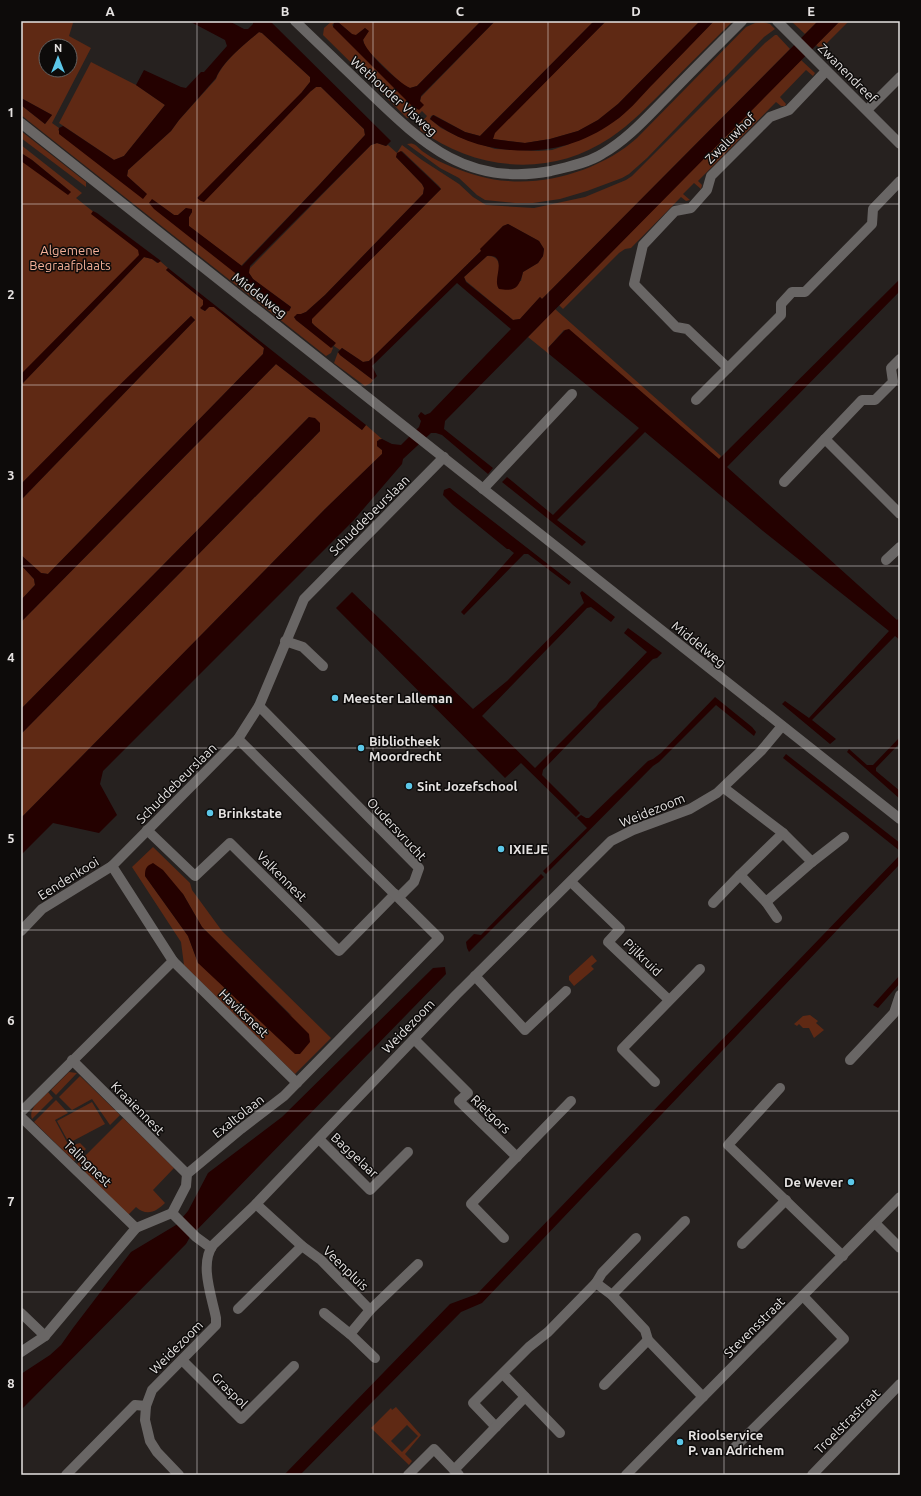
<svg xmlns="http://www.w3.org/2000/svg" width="921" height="1496" font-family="Ubuntu,sans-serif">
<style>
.green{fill:#5f2914;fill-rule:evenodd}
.water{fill:#240100}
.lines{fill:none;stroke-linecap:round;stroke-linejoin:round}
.minor{stroke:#696665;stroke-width:10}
.grid{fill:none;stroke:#e5e2e1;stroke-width:1;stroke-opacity:0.55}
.poi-dot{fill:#5cc7e8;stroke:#0d0b0a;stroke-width:1.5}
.labels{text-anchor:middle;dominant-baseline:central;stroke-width:3;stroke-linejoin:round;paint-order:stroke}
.street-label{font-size:13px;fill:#e5e2e1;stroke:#0d0b0a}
.park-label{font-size:13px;fill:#f3af97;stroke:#0d0b0a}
.poi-label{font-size:13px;font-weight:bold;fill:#e5e2e1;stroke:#0d0b0a;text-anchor:start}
.neatline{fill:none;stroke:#e5e2e1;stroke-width:1.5}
.grid-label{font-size:13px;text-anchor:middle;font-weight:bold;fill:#e5e2e1}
</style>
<rect width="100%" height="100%" fill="#26211f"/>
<!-- green -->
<g class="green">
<path d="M 21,21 L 71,21 L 73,23 L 69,36 L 91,48 L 52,123 L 59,128 L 58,130 L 147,194 L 127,176 L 128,170 L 171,131 L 179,120 L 216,79 C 223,61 245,44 259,32 L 262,33 L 310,77 L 310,82 L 302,92 L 311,91 L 316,87 L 321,87 L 364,129 L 365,135 L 320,184 L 241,266 L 189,226 L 189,217 L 192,212 L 186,208 L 178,215 L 174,215 L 152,199 L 289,311 L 291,307 L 253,279 L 249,273 L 249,269 L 371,145 L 377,143 L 386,146 L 388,145 L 397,153 L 402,145 L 422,160 L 459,184 L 473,197 L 486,205 L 534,208 L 585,197 L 626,180 L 632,176 L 765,43 L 775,35 L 777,35 L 790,49 L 546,295 L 542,299 L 540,297 L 520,319 L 513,320 L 466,281 L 464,277 L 487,256 C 504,255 499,274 497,284 L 521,281 L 523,272 L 538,263 L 543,256 L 544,249 L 539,241 L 508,224 L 503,226 L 481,249 L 481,251 L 369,361 L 363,362 L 342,348 L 340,350 L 334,346 L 335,343 L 315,326 L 312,323 L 311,319 L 441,189 L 439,186 L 402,151 L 396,157 L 422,184 L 424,188 L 423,194 L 325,295 L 306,312 L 294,317 L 296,320 L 333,348 L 331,353 L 326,356 L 21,115 L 21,105 L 45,124 L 52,115 L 21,98 ZM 46,46 L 70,46 L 70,70 L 46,70 Z"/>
<path d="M 332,21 L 481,21 L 417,86 L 410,88 L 403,85 L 367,50 L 364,44 L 363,39 L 368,31 L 365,28 L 356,35 L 353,35 L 338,22 L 334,23 L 332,25 L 420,101 L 421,97 L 495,21 L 594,21 L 480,136 L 465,132 L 434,115 L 431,116 L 430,119 L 441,128 L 459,137 L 495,149 L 538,151 L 552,150 L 567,145 L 619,118 L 714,21 L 733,21 C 711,43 688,65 666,88 C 649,105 631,124 610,138 C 550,178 477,171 420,130 L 421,123 L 427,116 L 422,111 L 416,117 L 407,118 L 323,35 L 324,28 Z"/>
<path d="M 606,21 L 700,21 L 618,104 L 598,120 L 578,131 L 550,139 L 525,143 L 493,139 L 494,133 Z"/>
<path d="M 791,21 L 818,21 L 805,34 Z"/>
<path d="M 840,21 L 849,21 L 821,49 L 816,45 Z"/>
<path d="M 763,22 L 770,24 L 775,29 L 764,37 L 647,158 L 629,174 L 622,178 L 587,191 L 560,199 L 533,203 L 515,203 L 485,200 L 477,195 L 459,178 L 440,168 L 407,144 C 409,144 411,143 413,144 C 417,145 421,151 425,153 C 433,159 443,163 452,167 C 470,174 489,180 508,181 C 552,185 605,167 637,138 L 746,27 L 755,23 Z"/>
<path d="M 801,60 L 815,73 L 813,76 L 806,70 L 780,97 L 786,104 L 785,106 L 781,106 L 776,102 L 698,181 L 702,185 L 701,189 L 694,183 L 683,194 L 690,200 L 686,201 L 681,197 L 631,248 L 625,249 L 619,253 L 563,309 L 559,305 Z"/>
<path d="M 91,62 L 136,85 L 165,105 L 124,156 L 114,160 L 59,123 Z"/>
<path d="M 21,131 L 86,182 L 86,187 L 21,138 Z"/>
<path d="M 21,145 L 82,193 L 76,198 L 144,252 L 21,377 L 21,155 L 71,192 L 32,160 L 21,153 Z"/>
<path d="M 144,257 L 152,259 L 157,263 L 160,261 L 168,268 L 166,270 L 203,300 L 203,305 L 201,309 L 205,311 L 209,307 L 214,307 L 264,348 L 263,354 L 48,574 L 41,573 L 21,555 L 21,500 L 195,320 L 191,316 L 21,484 L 21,385 Z"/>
<path d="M 555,309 L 721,456 L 719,459 L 564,330 L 548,348 L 549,354 L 528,337 Z"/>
<path d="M 338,352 L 340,355 L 373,380 L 371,383 L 365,386 L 334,363 Z"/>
<path d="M 276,364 L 362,430 L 366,425 L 382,439 L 379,439 L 377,446 L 382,450 L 382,454 L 325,509 L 21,818 L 21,734 L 320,431 L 309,417 L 21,709 L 21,622 Z"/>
<path d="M 21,565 L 34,579 L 35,585 L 21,600 Z"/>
<path d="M 153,847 L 190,883 L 192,890 L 222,931 L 331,1038 L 295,1074 L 184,965 L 181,942 L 132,867 ZM 145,876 L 183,894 L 202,927 L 292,1016 L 198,963 L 188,936 Z"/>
<path d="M 592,955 L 597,961 L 591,966 L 594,969 L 574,986 L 569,980 L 569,976 Z"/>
<path d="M 810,1015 L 818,1021 L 816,1023 L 824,1030 L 814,1038 L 809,1028 L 803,1028 L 799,1024 L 797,1026 L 794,1024 L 803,1016 Z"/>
<path d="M 69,1072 L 77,1073 L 56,1095 L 51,1090 Z"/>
<path d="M 80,1076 L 120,1115 L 110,1125 L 92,1099 L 72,1110 L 59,1097 Z"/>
<path d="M 48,1092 L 53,1098 L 32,1119 C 28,1108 41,1100 48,1092 Z"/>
<path d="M 56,1100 L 68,1113 L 55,1120 L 69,1146 L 80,1143 L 86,1149 L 74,1161 L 34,1122 Z"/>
<path d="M 92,1102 L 105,1124 L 69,1143 L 57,1121 Z"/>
<path d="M 123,1118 L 174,1168 L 153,1190 L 165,1203 C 157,1211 147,1217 136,1207 L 128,1215 L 77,1164 Z"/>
<path d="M 396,1407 L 421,1435 L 405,1454 L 412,1461 L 409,1465 L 371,1428 L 391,1408 L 392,1410 ZM 407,1425 L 418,1436 L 402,1452 L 391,1441 Z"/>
</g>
<!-- water -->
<g class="water">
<path d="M 189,21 L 229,21 L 244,29 L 248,29 L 253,24 L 253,21 L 270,21 L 391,141 L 386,146 L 377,143 L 371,145 L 250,266 L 249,273 L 253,279 L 291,307 L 289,311 L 285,312 L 282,310 L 154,209 L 149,203 L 152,199 L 174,215 L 178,215 L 186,208 L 192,209 L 192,212 L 189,217 L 189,226 L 242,266 L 320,184 L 365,135 L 364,129 L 321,87 L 316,87 L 311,91 L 204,202 L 201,201 L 197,198 L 302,92 L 310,82 L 310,77 L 262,33 L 259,32 C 245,44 223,61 216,78 L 179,120 L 171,131 L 128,170 L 127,176 L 147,194 L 143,199 L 59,134 L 59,128 L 63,126 L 114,160 L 124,156 L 165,105 L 136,85 L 144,70 L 181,87 L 186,88 L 201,72 L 204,72 L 227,46 L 225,40 Z"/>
<path d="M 481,21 L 495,21 L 421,96 L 420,101 L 424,105 L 419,110 L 412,106 L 333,27 L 334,23 L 338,22 L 352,34 L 356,35 L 365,28 L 369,31 L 363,40 C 365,52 399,83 410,88 L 417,86 Z"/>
<path d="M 594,21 L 606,21 L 495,133 L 493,139 L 525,143 L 550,139 L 578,131 L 598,120 L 618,104 L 700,21 L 714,21 C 695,41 675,61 655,82 C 643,94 632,108 619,118 C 586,143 552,153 511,150 C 482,148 453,138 430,119 L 433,115 L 465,132 L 480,136 Z"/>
<path d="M 818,21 L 840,21 L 445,421 L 444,429 L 493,468 L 488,474 L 442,435 L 436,433 L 431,433 L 403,459 L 402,464 L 353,521 L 103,771 L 100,784 L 117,815 L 99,833 L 53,823 L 21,855 L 21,818 L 325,509 L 382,454 L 382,450 L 377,446 L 377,441 L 382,439 L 392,444 L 401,445 L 419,427 L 421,421 L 418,416 L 421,412 L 425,415 L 430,413 L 511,329 L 457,283 L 372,366 L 377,376 L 373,380 L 340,355 L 338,352 L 342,348 L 363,362 L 369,361 L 481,251 L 480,249 L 503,226 L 508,224 L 539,241 L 544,249 L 543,256 L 538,263 L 523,272 C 519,287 516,292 499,289 C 498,288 497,285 497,283 C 496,274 506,254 487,256 L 464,277 L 466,282 L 513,320 L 520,319 L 540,297 L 542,299 L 546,295 Z"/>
<path d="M 21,98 L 52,115 L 45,124 L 21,105 Z"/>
<path d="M 401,151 L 441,189 L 312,319 L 312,323 L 315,326 L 336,343 L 331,348 L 296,320 L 294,317 L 297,314 L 301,314 L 306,312 L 325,295 L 423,194 L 424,188 L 422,184 L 396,157 L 397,153 Z"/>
<path d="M 21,153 L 32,160 L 71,192 L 68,195 L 21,161 Z"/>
<path d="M 93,211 L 97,213 L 161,261 L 158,263 L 152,259 L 144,257 L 21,385 L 21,374 L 139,255 L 138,250 L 91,214 Z"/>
<path d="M 168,268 L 366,425 L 362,430 L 276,364 L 21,622 L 21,600 L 35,585 L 34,579 L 21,565 L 21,555 L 41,573 L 48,574 L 263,354 L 264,348 L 214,307 L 209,307 L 205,311 L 200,308 L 203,305 L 203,300 L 166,270 Z"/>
<path d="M 900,279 L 900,291 L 727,467 L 897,620 L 900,617 L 900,640 L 895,636 L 812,720 L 836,739 L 830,744 L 782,704 L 785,701 L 809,718 L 889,631 L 763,531 L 645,432 L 557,520 L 586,542 L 582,546 L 502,482 L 507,477 L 553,515 L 639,428 L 549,354 L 548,348 L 565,330 L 569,329 L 719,459 Z"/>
<path d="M 191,316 L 195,320 L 21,500 L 21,484 L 106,398 Z"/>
<path d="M 309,417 L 315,418 L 320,423 L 320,431 L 21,734 L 21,709 Z"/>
<path d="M 449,488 L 450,488 L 571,582 L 569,585 L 528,554 L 524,554 L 464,615 L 461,612 L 514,553 L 509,549 L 507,549 L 453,505 L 443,495 L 444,490 Z"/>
<path d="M 582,591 L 615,617 L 611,622 L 591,607 L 587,608 L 482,716 L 535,768 L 596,707 L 599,702 L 647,652 L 624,633 L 628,628 L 662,653 L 657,658 L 653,659 L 601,710 L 543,770 L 542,775 L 580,813 L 576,817 L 521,763 L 505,778 L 336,608 L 352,592 L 473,709 L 507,681 L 584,603 L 580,593 Z"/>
<path d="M 715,697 L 752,727 L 756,732 L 754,736 L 716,705 L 659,762 L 653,766 L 546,874 L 543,871 L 587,828 L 577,818 L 581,815 L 586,818 L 589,818 L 648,761 L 653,759 L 661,753 Z"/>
<path d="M 900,737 L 900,743 L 876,768 L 876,771 L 900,791 L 900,799 L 847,752 L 849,749 L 867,765 L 873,765 Z"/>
<path d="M 786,754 L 900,843 L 900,851 L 783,758 Z"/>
<path d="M 900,855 L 900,864 L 482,1303 L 461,1312 L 300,1475 L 284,1475 L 450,1304 L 477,1294 Z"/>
<path d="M 153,863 L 163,870 L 183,894 L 202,927 L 309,1034 L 310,1042 L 300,1054 L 295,1054 L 198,963 L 188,936 L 145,876 C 145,869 146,866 153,863 Z"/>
<path d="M 541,874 L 544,877 L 469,952 L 467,948 L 466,942 L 474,934 L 481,935 Z"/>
<path d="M 445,967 L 446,974 L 190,1237 L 186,1244 L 21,1410 L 21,1374 L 50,1355 L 61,1345 L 73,1328 L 131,1252 L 176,1225 L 188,1211 L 208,1173 L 282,1117 L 433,968 Z"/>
<path d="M 900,975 L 900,983 L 878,1008 L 873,1005 Z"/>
</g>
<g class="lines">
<!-- minor -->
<g class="minor">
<path d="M 295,21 C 320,45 345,69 369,92 C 424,145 468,187 551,171 C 567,167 588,163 602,154 C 628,139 647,117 668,96 C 692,71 717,46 742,21"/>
<path d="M 777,21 L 900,144"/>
<path d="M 867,110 L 900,77"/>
<path d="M 21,123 L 900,819"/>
<path d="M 728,368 L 687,329 L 676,327 L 634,284 L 643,245 L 675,211 L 691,208 L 707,190 L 711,176 L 770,117 L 789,110 L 826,71"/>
<path d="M 696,400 L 781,315 L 781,304 L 792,292 L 805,292 L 872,224 L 873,209 L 900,181"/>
<path d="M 825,439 L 900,514"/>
<path d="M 784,482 L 862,400 L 875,400 L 893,382 L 891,368 L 900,359"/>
<path d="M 483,489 L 572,394"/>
<path d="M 886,560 L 900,547"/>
<path d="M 285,641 L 303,647 L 323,666"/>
<path d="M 259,706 L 419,868 L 414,882 L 399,897"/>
<path d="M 724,788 L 783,833 L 812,862 L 844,837"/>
<path d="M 147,830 L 195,876 L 230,843 L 339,951 L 395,894"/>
<path d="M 783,833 L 740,875 L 766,902 L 812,862"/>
<path d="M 571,882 L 620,929 L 608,942 L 669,1000"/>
<path d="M 766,902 L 777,918"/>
<path d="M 713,903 L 740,875"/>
<path d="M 21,931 L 42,909 L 112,866"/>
<path d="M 173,961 L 297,1083"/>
<path d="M 475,976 L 525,1030 L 566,991"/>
<path d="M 414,1039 L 468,1093 L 459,1101 L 517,1157"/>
<path d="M 72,1060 L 187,1174"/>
<path d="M 850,1060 L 894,1013 L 900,995"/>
<path d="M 655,1082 L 622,1049 L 700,969"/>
<path d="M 780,1088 L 728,1145 L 843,1256"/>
<path d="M 21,1112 L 173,961 L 112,866 L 238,739 L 259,706 L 304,599 L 444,457"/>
<path d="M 21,1117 L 136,1228"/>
<path d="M 319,1139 L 370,1190 L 408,1152"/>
<path d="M 256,1204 L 302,1246 L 321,1260 L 370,1310"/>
<path d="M 172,1213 L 196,1237 L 211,1248"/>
<path d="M 875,1223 L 900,1248"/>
<path d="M 504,1238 L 471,1204 L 571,1101"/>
<path d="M 636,1238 L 602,1273 L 596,1283 L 612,1295 L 645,1330 L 648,1340 L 703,1397"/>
<path d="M 742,1244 L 786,1200"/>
<path d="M 612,1295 L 685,1221"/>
<path d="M 238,1309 L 302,1246"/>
<path d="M 21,1313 L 45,1336"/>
<path d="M 324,1313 L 350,1334 L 370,1310 L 418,1264"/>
<path d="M 350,1334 L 375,1358"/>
<path d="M 21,1352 L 45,1336 L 136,1228 L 172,1213 L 186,1186 L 187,1174 L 241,1129 L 284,1096 L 439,938 L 238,739"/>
<path d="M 182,1360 L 241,1419 L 294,1366"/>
<path d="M 503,1374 L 560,1433"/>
<path d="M 604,1385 L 648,1340"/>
<path d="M 496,1427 L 473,1403 L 529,1347 L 548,1332 L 596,1283"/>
<path d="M 733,1449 L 844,1339 L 803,1296"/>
<path d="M 454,1470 L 525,1397"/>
<path d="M 66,1475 L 135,1405 L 146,1406"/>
<path d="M 179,1475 L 157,1452 L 150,1441 L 145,1420 L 146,1406 L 152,1390 L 216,1325 L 216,1318 C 212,1297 199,1264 213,1245 L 256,1204 L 456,995 L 611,841 L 633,830 L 690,809 L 717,793 L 761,751 L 782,726"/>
<path d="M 408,1475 L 434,1449 L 459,1475"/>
<path d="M 626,1475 L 900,1197"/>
<path d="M 812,1475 L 900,1384"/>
</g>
</g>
<!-- grid -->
<path class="grid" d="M 197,21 L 197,1475M 373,21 L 373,1475M 548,21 L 548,1475M 724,21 L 724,1475M 21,204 L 900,204M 21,385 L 900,385M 21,566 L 900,566M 21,748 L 900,748M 21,930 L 900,930M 21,1111 L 900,1111M 21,1292 L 900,1292"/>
<!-- markers -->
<g class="poi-dot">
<circle cx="335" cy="698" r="4"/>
<circle cx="361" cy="748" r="4"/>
<circle cx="409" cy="786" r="4"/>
<circle cx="210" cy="813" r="4"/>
<circle cx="501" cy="849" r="4"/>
<circle cx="851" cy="1182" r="4"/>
<circle cx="680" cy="1442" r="4"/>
</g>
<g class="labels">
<!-- street labels -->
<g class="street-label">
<text transform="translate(848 73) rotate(45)">Zwanendreef</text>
<text transform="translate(394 96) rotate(42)">Wethouder Visweg</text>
<text transform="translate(730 138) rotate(-45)">Zwaluwhof</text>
<text transform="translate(260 295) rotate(38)">Middelweg</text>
<text transform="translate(369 515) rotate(-45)">Schuddebeurslaan</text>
<text transform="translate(699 644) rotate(39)">Middelweg</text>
<text transform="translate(176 783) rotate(-45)">Schuddebeurslaan</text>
<text transform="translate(652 810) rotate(-22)">Weidezoom</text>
<text transform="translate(397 829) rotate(47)">Oudersvrucht</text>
<text transform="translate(282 876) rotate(45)">Valkennest</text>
<text transform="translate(68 878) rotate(-32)">Eendenkooi</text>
<text transform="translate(643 957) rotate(44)">Pijlkruid</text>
<text transform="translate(244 1013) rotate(44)">Haviksnest</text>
<text transform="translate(408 1026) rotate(-46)">Weidezoom</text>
<text transform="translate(138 1108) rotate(45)">Kraaiennest</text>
<text transform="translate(491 1114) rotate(44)">Rietgors</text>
<text transform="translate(238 1116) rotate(-38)">Exaltolaan</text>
<text transform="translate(355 1155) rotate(43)">Baggelaar</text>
<text transform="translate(88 1163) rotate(44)">Talingnest</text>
<text transform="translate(346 1268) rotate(44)">Veenpluis</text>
<text transform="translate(754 1327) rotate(-45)">Stevensstraat</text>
<text transform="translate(176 1347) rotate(-45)">Weidezoom</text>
<text transform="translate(230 1390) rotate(45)">Graspol</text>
<text transform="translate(847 1421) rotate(-45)">Troelstrastraat</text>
</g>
<!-- park labels -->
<g class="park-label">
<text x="70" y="250">Algemene<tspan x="70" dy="15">Begraafplaats</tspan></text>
</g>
<!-- poi labels -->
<g class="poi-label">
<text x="343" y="698">Meester Lalleman</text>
<text x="369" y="741">Bibliotheek<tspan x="369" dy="15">Moordrecht</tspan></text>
<text x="417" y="786">Sint Jozefschool</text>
<text x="218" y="813">Brinkstate</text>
<text x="509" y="849">IXIEJE</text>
<text x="843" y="1182" text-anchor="end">De Wever</text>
<text x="688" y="1435">Rioolservice<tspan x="688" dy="15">P. van Adrichem</tspan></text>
</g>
</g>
<!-- border -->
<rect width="921" height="1496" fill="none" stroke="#0d0b0a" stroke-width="44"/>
<!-- north arrow -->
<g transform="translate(58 58)"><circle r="19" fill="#0d0b0a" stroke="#636160"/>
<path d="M0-3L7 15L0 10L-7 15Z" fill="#5cc7e8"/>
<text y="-6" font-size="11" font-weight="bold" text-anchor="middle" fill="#e5e2e1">N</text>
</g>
<rect x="22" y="22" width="877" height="1452" class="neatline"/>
<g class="grid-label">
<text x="110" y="16">A</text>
<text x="285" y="16">B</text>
<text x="460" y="16">C</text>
<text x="636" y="16">D</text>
<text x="811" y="16">E</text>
<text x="11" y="117">1</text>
<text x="11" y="299">2</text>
<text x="11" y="480">3</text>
<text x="11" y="662">4</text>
<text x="11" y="843">5</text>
<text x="11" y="1025">6</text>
<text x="11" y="1206">7</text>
<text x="11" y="1388">8</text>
</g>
</svg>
